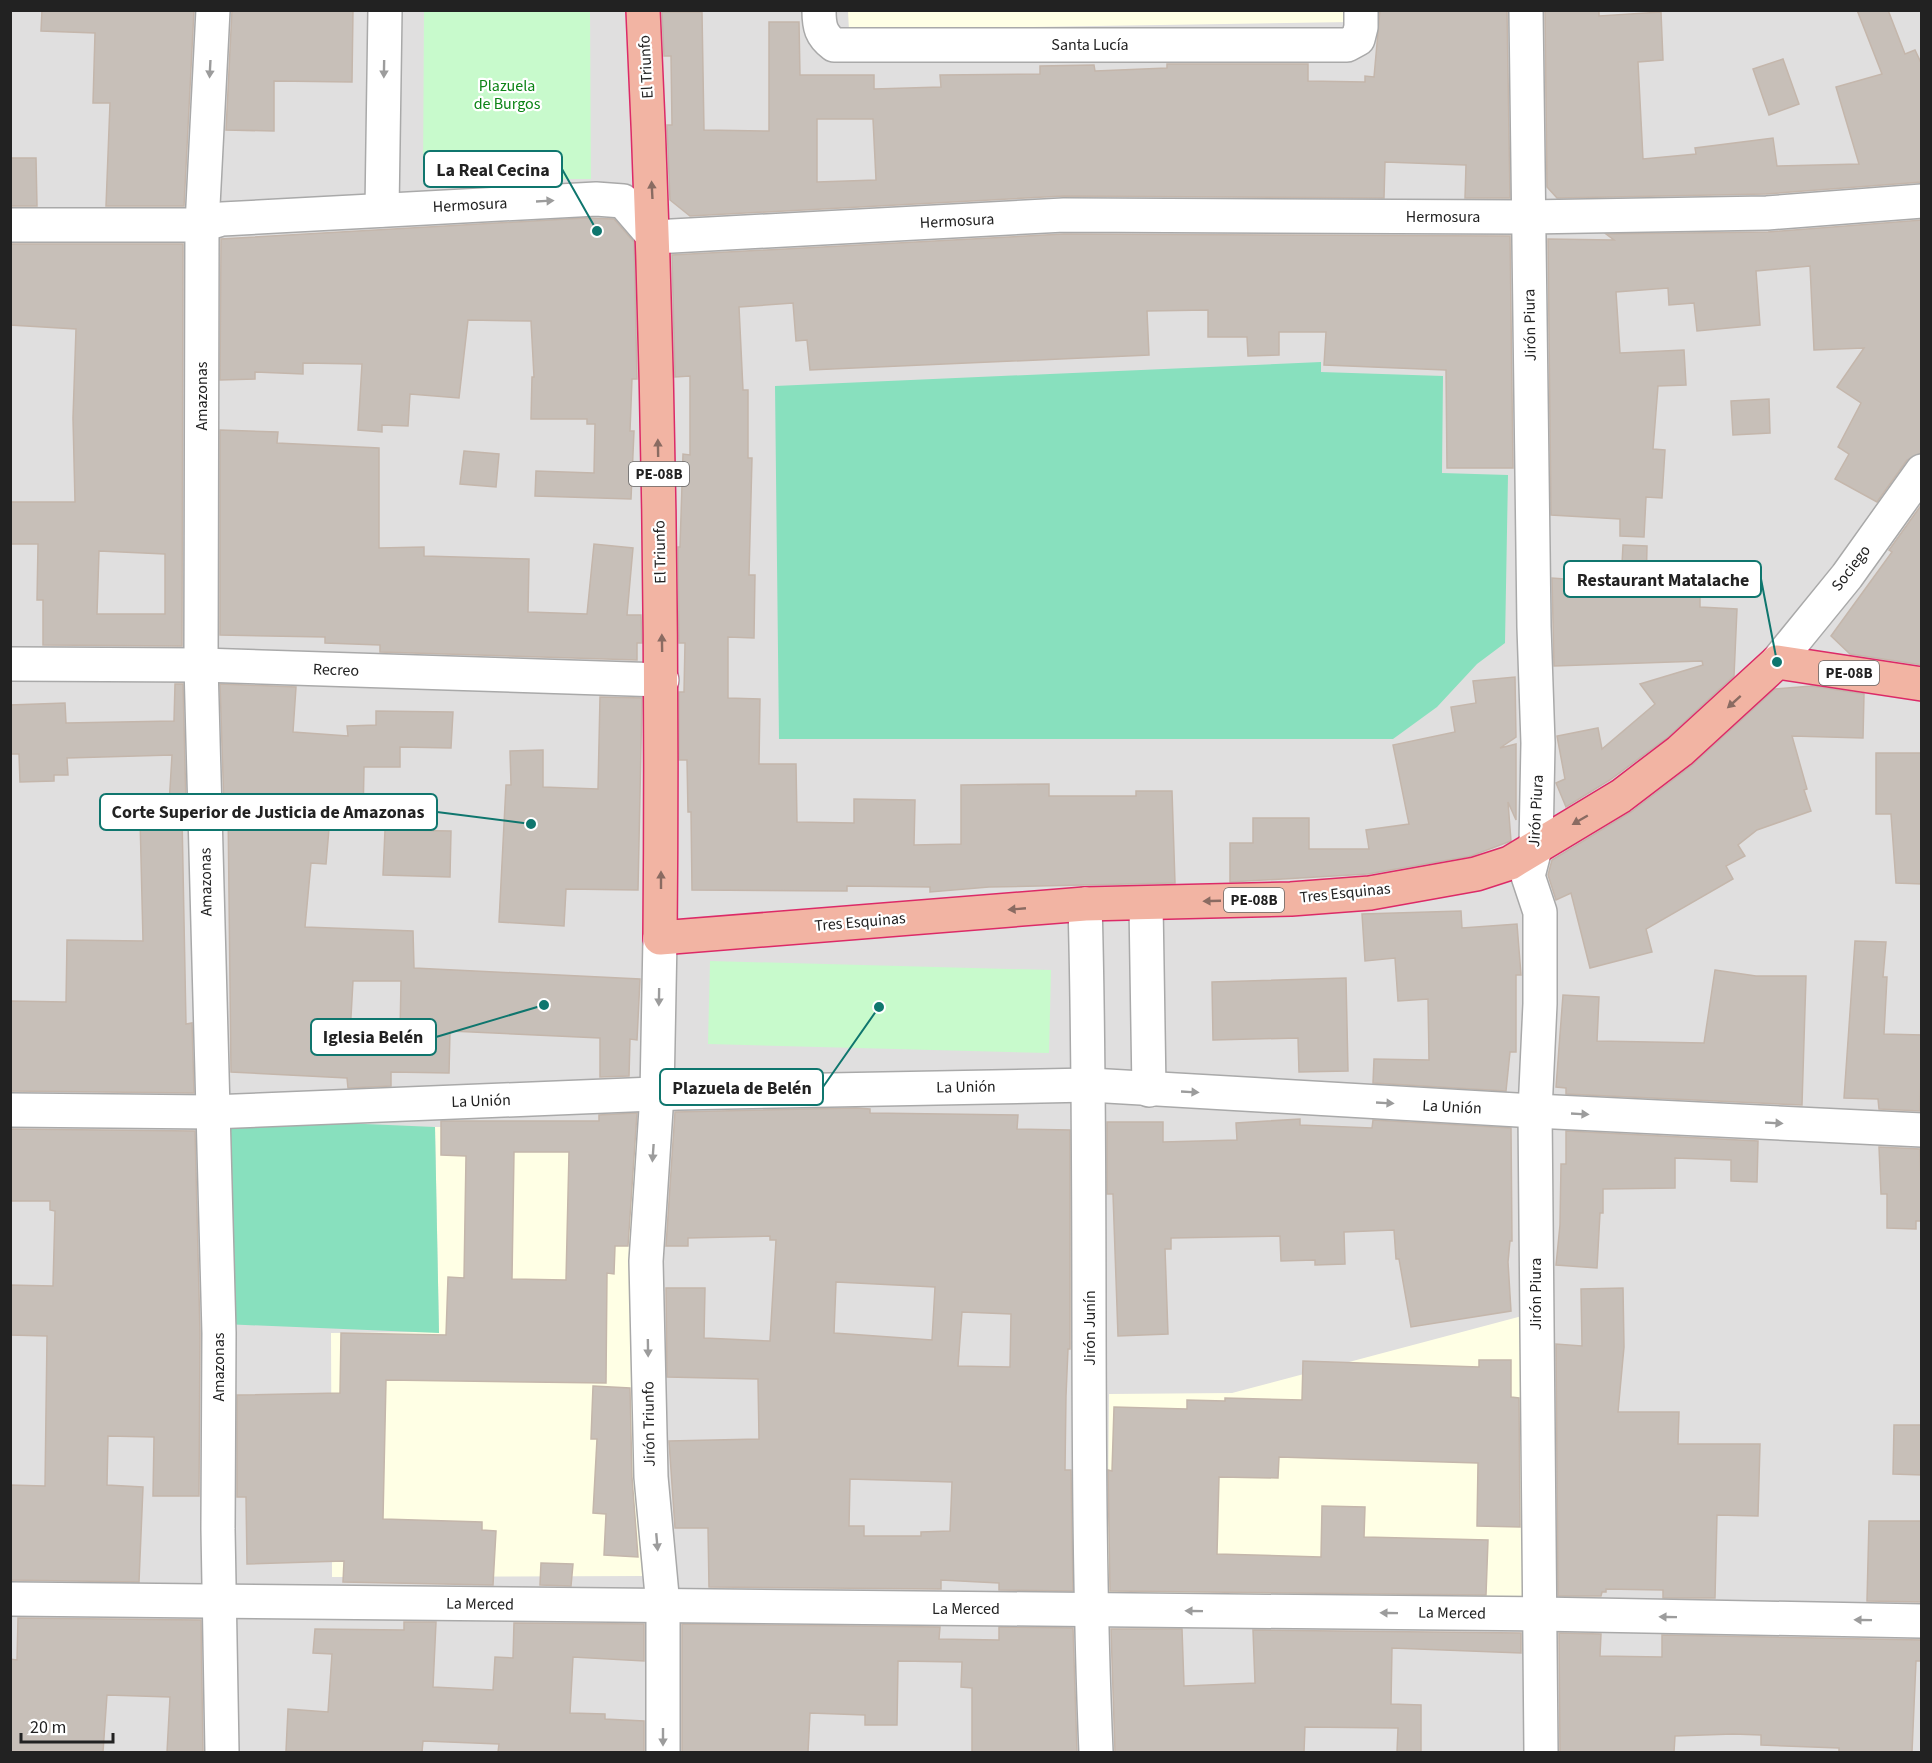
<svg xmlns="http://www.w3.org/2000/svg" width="1932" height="1763" font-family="'Source Sans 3',sans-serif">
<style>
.residential{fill:#e0dfdf}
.education{fill:#ffffe5}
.park{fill:#c8facc}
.pitch{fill:#88e0be}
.building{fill:#c7bfb8;stroke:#c4b6ab;stroke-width:1.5;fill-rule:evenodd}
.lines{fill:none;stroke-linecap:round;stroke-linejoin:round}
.minor-casing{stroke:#a9a9a9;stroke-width:36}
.trunk-casing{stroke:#dc2a67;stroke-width:36}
.minor{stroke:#fff;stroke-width:33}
.trunk{stroke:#f2b4a3;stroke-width:33}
.oneway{fill:#9c9c9c}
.oneway2{fill:#8a6b62}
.labels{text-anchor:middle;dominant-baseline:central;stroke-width:4.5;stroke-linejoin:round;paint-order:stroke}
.shield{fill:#fff;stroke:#646464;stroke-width:1.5}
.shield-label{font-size:15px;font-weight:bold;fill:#222}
.street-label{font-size:16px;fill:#222;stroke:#fff}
.park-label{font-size:16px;fill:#0c8416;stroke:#fff}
.leader{fill:none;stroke:#0f766e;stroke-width:2}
.callout-dot{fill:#0f766e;stroke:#fff;stroke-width:2}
.callout{fill:#fff;stroke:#0f766e;stroke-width:2}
.callout-label{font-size:18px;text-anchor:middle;font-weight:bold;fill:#222}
</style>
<rect width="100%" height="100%" fill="#f2efe9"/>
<!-- residential -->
<rect class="residential" x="11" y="11" width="1910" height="1741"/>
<!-- education -->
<g class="education">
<path d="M 1352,10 L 1352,22 L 849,30 L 848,11 Z"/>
<path d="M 435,1127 L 636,1127 L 642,1576 L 332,1577 L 331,1333 L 439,1332 Z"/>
<path d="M 1522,1316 L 1523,1602 L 1107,1604 L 1109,1394 L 1232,1393 Z"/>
</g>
<!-- park -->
<g class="park">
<path d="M 424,11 L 590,11 L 591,179 L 436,179 L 423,171 Z"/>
<path d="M 710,961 L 1051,970 L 1049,1053 L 708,1044 Z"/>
</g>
<!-- pitch -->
<g class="pitch">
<path d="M 1321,362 L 1321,372 L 1443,376 L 1442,473 L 1508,475 L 1505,643 L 1477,664 L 1437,707 L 1393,739 L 779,739 L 775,386 Z"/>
<path d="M 226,1118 L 435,1127 L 439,1333 L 223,1324 Z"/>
</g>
<!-- building -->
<g class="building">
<path d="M 42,10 L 194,10 L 184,206 L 106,206 L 110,103 L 93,103 L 95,33 L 41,31 Z"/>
<path d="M 232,10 L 353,10 L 352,82 L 274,81 L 274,131 L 226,130 Z"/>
<path d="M 1380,10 L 1507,10 L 1510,198 L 1465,198 L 1466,165 L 1385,162 L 1384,198 L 1064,196 L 690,216 L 670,200 L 667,125 L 672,125 L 671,56 L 664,56 L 662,12 L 702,12 L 704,130 L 769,131 L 769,22 L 799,22 L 800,75 L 874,75 L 874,89 L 941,87 L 940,75 L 1040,74 L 1040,66 L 1094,65 L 1095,71 L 1167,68 L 1167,64 L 1308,64 L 1308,81 L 1365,82 L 1365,76 L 1374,77 ZM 817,119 L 873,119 L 876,180 L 817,182 Z"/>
<path d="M 1545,10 L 1599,10 L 1599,16 L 1661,12 L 1663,60 L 1638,62 L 1643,159 L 1696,154 L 1695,148 L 1773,138 L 1777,166 L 1859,164 L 1836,87 L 1882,74 L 1857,10 L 1888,10 L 1905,54 L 1915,50 L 1922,65 L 1922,182 L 1766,194 L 1557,198 L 1547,187 Z"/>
<path d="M 1783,59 L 1799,104 L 1769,115 L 1753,69 Z"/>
<path d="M 10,158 L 36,158 L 37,206 L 10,206 Z"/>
<path d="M 585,218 L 614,219 L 634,242 L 637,379 L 632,379 L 630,431 L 634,431 L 631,499 L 535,496 L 536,471 L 594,473 L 595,424 L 587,424 L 587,419 L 531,419 L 532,377 L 534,377 L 531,321 L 468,320 L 459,398 L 410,394 L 408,426 L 382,425 L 382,432 L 358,430 L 362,364 L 303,363 L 303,374 L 255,372 L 255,379 L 220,380 L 221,239 Z"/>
<path d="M 1922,220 L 1922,453 L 1907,460 L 1877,502 L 1835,479 L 1849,454 L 1838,447 L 1861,403 L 1837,387 L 1864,348 L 1814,350 L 1810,266 L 1756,271 L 1760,325 L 1697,331 L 1694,303 L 1669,305 L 1668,288 L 1616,292 L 1620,353 L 1684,350 L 1686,385 L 1658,386 L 1653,449 L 1665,450 L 1662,498 L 1646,497 L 1644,537 L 1620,536 L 1620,519 L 1551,515 L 1548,239 L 1614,240 L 1606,234 L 1768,232 Z"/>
<path d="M 1064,234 L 1510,236 L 1513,468 L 1447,468 L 1446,370 L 1324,365 L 1326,332 L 1279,332 L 1279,355 L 1248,356 L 1247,337 L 1208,337 L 1208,310 L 1147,311 L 1149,355 L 810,370 L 807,340 L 796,341 L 793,303 L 739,307 L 743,390 L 748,390 L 748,458 L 752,458 L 749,575 L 755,575 L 754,638 L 728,637 L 728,698 L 760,699 L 759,764 L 796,764 L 797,822 L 854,823 L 854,799 L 915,800 L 914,845 L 961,844 L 961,785 L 1049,784 L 1049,796 L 1136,796 L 1136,791 L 1172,791 L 1175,883 L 989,887 L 930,892 L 930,887 L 847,886 L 847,891 L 692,890 L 691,812 L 688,812 L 687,760 L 679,760 L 679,692 L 684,692 L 685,643 L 679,643 L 678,547 L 680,547 L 683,454 L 690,455 L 690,376 L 675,377 L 672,255 Z"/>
<path d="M 10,244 L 183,244 L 182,646 L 43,645 L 43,600 L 37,600 L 38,544 L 10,544 L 10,502 L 75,502 L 73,418 L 76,329 L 10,325 ZM 99,551 L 165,554 L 165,614 L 97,614 Z"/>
<path d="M 1769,399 L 1770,433 L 1733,435 L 1731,401 Z"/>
<path d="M 220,430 L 278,432 L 277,443 L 379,448 L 379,548 L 424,547 L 424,556 L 529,559 L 528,612 L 587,614 L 594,544 L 633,548 L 627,615 L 641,615 L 642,643 L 637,643 L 637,660 L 380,652 L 380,645 L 325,643 L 325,637 L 220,635 Z"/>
<path d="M 464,451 L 499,454 L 496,487 L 460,484 Z"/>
<path d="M 1922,504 L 1922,665 L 1850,654 L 1831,636 L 1892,552 L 1889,550 Z"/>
<path d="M 1623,545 L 1647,546 L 1646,592 L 1700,592 L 1700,607 L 1737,609 L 1734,676 L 1668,737 L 1610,780 L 1566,807 L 1556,783 L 1565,779 L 1557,736 L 1598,728 L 1602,749 L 1655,704 L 1640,684 L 1703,665 L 1702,661 L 1554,666 L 1552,578 L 1621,583 Z"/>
<path d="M 1515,677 L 1516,737 L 1500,748 L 1516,744 L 1516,820 L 1508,802 L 1511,841 L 1471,856 L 1368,874 L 1230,882 L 1230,843 L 1253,843 L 1253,818 L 1309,818 L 1309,849 L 1369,849 L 1366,830 L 1409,824 L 1393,745 L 1455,732 L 1451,707 L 1476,703 L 1473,681 Z"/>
<path d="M 175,684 L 183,684 L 186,806 L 169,805 L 172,755 L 67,758 L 68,775 L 54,775 L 54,781 L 20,782 L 19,754 L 10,754 L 10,705 L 65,703 L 66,723 L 174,721 Z"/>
<path d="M 220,684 L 296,687 L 293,732 L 348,736 L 347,726 L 376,725 L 376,711 L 453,712 L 451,748 L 400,747 L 400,767 L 364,767 L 363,818 L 330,817 L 326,864 L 311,863 L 305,927 L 413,931 L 414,968 L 640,979 L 637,1040 L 630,1039 L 629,1076 L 600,1077 L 600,1038 L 450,1031 L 449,1073 L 391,1072 L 391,1086 L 348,1088 L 347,1078 L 231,1072 L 228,807 L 224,807 ZM 353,981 L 401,981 L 400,1035 L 350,1035 Z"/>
<path d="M 1812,686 L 1864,694 L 1863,738 L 1792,736 L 1807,789 L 1804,790 L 1811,811 L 1757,830 L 1738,845 L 1745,856 L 1726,866 L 1733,879 L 1646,929 L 1652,952 L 1590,968 L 1571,893 L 1556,900 L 1548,875 L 1552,860 L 1631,812 L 1691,766 L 1775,689 Z"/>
<path d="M 600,697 L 642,698 L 638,890 L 566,889 L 564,926 L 499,922 L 506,785 L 511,785 L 510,751 L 543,750 L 543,787 L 598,789 Z"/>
<path d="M 1876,753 L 1922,753 L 1922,884 L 1896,883 L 1891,814 L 1876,814 Z"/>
<path d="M 182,816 L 186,1024 L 192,1023 L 194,1093 L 10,1091 L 10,1001 L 66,1002 L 67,940 L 143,941 L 140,817 Z"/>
<path d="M 385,830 L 451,831 L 450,877 L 383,875 Z"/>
<path d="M 1461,911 L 1462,928 L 1517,924 L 1521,975 L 1516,975 L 1516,1052 L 1510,1052 L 1506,1091 L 1373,1083 L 1374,1059 L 1429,1060 L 1428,999 L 1398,1001 L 1395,958 L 1365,961 L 1362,914 Z"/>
<path d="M 1855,941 L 1886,942 L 1883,977 L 1887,977 L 1884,1034 L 1922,1035 L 1920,1111 L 1879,1109 L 1878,1099 L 1844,1098 Z"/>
<path d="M 1715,970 L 1756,976 L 1806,976 L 1802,1105 L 1566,1094 L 1566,1088 L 1556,1087 L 1563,995 L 1599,997 L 1597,1041 L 1704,1043 Z"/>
<path d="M 1346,978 L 1348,1071 L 1299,1072 L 1298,1038 L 1213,1040 L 1212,982 Z"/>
<path d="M 856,1108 L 870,1109 L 870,1113 L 1018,1115 L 1017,1129 L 1070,1130 L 1070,1349 L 1068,1349 L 1066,1396 L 1065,1470 L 1071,1470 L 1073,1591 L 999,1590 L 999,1583 L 941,1580 L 941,1589 L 709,1587 L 708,1528 L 675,1528 L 669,1441 L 759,1439 L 758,1379 L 667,1377 L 666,1288 L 705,1288 L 704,1338 L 770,1341 L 776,1240 L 770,1240 L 770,1236 L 688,1238 L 688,1246 L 666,1246 L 675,1112 ZM 836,1282 L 935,1287 L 932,1340 L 834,1333 ZM 962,1312 L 1011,1314 L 1010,1367 L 958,1366 ZM 850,1479 L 952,1482 L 950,1531 L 921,1532 L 921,1536 L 864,1536 L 864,1526 L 849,1526 Z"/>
<path d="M 637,1113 L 628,1246 L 615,1246 L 614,1274 L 607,1273 L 606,1383 L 386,1380 L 383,1519 L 482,1522 L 482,1530 L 496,1531 L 493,1585 L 343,1582 L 344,1561 L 247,1564 L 246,1497 L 237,1497 L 237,1395 L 340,1393 L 341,1333 L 446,1335 L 448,1277 L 464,1278 L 466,1156 L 441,1155 L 441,1121 L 599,1121 L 599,1115 ZM 514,1152 L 569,1152 L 566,1280 L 512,1279 Z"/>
<path d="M 1300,1119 L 1300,1125 L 1372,1128 L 1373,1120 L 1511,1128 L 1512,1241 L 1510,1241 L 1508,1262 L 1511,1311 L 1411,1327 L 1399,1259 L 1396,1259 L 1394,1230 L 1344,1232 L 1345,1264 L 1315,1265 L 1315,1260 L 1281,1261 L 1280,1236 L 1171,1238 L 1171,1249 L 1165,1249 L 1168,1334 L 1118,1336 L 1113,1194 L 1107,1194 L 1107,1122 L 1163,1122 L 1163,1142 L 1237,1140 L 1236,1123 Z"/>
<path d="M 10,1129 L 195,1131 L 200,1333 L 199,1496 L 153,1496 L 154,1437 L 108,1436 L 107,1485 L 143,1487 L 139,1582 L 10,1580 L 10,1485 L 45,1486 L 47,1336 L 10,1335 L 10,1285 L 53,1286 L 55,1211 L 50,1210 L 50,1201 L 10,1201 Z"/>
<path d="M 1566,1131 L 1758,1141 L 1757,1182 L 1731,1181 L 1731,1160 L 1675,1158 L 1675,1188 L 1603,1189 L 1603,1213 L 1600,1213 L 1597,1268 L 1556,1265 L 1560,1225 L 1561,1164 L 1566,1164 Z"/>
<path d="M 1879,1147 L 1920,1149 L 1922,1221 L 1916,1221 L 1916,1229 L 1887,1228 L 1887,1194 L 1881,1194 Z"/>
<path d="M 1623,1288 L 1624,1347 L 1618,1412 L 1679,1412 L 1678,1444 L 1760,1444 L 1758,1516 L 1717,1515 L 1715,1598 L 1663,1598 L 1663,1590 L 1606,1589 L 1606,1592 L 1602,1592 L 1601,1596 L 1558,1596 L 1556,1344 L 1582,1346 L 1581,1289 Z"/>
<path d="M 1479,1360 L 1511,1360 L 1511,1397 L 1519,1398 L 1520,1527 L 1477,1526 L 1478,1463 L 1279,1457 L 1278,1478 L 1219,1477 L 1217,1554 L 1321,1557 L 1322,1506 L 1365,1507 L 1364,1537 L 1488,1540 L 1486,1595 L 1110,1591 L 1108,1470 L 1112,1471 L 1114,1407 L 1187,1409 L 1187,1400 L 1225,1401 L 1225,1398 L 1302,1400 L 1303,1361 L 1479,1367 Z"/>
<path d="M 593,1386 L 630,1388 L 632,1477 L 638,1557 L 604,1555 L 606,1514 L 593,1513 L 597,1439 L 591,1439 Z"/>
<path d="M 1894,1425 L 1922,1425 L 1922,1475 L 1893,1474 Z"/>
<path d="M 1869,1521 L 1922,1521 L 1922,1602 L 1867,1601 Z"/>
<path d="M 541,1563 L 573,1564 L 571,1586 L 540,1585 Z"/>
<path d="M 18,1618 L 201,1620 L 203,1752 L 167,1752 L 170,1697 L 107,1695 L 103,1752 L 10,1752 L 10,1659 L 17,1660 Z"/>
<path d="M 404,1622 L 436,1622 L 433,1687 L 493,1690 L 495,1657 L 513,1658 L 514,1623 L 644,1624 L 644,1661 L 573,1657 L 570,1713 L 605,1714 L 605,1719 L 644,1721 L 644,1752 L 498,1752 L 499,1744 L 423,1741 L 422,1752 L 286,1751 L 288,1709 L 328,1712 L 332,1654 L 313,1653 L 315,1629 L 404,1630 Z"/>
<path d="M 682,1624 L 940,1627 L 939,1639 L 999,1640 L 999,1627 L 1073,1628 L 1077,1752 L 972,1752 L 972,1688 L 961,1687 L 962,1662 L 898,1661 L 897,1725 L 865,1725 L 865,1715 L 810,1713 L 808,1752 L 682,1752 Z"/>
<path d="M 1111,1629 L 1182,1629 L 1184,1686 L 1255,1683 L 1253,1630 L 1521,1633 L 1521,1653 L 1392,1648 L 1391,1704 L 1421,1705 L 1421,1752 L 1397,1752 L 1398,1728 L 1305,1727 L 1304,1752 L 1115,1752 Z"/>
<path d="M 1559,1633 L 1601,1634 L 1600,1656 L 1662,1657 L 1662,1635 L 1922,1640 L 1922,1661 L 1916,1661 L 1912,1752 L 1839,1752 L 1839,1748 L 1761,1745 L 1761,1735 L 1733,1734 L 1675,1736 L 1674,1752 L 1560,1752 Z"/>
</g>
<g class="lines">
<defs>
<g id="minor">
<path d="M 213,10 L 202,225 L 201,665 L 219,1333 L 218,1529 L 222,1752"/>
<path d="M 819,10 C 819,27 821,35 834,45 L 1347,45 L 1358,39 L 1361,27 L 1361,10"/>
<path d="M 1526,10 L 1534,627 L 1538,743 L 1536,845 L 1528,876 L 1540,912 L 1540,1004 L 1535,1111 L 1541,1752"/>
<path d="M 382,210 L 385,10"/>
<path d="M 10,225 L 202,225 L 222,219 L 596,199 L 623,201 L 654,237 L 1064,215 L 1528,217 L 1767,213 L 1922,201"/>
<path d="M 1777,662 L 1847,576 L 1922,471"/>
<path d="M 10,664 L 201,665 L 662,680"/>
<path d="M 1085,904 C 1093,1187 1084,1470 1096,1752"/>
<path d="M 1146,904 L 1149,1090"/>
<path d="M 660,938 L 657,1094 L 646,1261 L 651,1477 L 663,1606 L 663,1752"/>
<path d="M 10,1110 L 211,1112 L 678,1093 L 1090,1085 L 1535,1111 L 1922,1130"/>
<path d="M 10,1599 L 1539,1614 L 1922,1621"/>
</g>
<path id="trunk" d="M 643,10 C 658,320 663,629 660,938 L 1085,904 L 1291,899 L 1370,893 L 1476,874 L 1510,863 L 1621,796 L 1680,751 L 1777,662 L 1922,684"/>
</defs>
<!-- minor casing -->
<use href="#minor" class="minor-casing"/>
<!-- trunk casing -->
<use href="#trunk" class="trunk-casing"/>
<!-- minor -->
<use href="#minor" class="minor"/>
<!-- trunk -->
<use href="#trunk" class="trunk"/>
</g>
<!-- one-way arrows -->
<defs><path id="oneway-solid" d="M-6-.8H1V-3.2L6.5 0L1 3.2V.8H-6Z" transform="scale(1.5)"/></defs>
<g class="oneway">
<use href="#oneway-solid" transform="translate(210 69) rotate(93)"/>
<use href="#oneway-solid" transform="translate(384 69) rotate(91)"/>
<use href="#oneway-solid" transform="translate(545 201) rotate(-3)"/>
<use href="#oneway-solid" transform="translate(659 997) rotate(91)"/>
<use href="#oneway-solid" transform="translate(1190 1092) rotate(3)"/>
<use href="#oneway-solid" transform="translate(1385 1103) rotate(3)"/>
<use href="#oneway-solid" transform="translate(1580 1114) rotate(3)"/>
<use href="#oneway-solid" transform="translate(1774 1123) rotate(3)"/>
<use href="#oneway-solid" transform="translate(653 1153) rotate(94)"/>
<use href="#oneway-solid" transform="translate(648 1348) rotate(89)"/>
<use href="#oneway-solid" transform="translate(657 1542) rotate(85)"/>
<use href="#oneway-solid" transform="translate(1194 1611) rotate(-179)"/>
<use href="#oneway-solid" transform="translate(1389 1613) rotate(-179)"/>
<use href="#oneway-solid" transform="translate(1668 1617) rotate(-179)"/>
<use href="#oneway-solid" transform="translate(1863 1620) rotate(-179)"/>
<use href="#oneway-solid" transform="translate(663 1737) rotate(90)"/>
</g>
<g class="oneway2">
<use href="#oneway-solid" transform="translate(652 190) rotate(-93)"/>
<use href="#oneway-solid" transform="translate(658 448) rotate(-91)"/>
<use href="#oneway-solid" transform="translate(662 643) rotate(-91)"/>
<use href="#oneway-solid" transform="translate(1734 702) rotate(138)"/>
<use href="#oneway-solid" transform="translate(1580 820) rotate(150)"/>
<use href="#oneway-solid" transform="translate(661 880) rotate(-90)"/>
<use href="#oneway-solid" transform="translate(1212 901) rotate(178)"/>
<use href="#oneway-solid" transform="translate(1017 909) rotate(175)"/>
</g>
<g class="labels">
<!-- shield labels -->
<g class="shield">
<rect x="629" y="462" width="60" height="24" rx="4.5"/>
<rect x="1819" y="661" width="60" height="24" rx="4.5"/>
<rect x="1224" y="888" width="60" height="24" rx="4.5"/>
</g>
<g class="shield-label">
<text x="659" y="474">PE-08B</text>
<text x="1849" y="673">PE-08B</text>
<text x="1254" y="900">PE-08B</text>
</g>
<!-- street labels -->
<g class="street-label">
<text x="1090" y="45">Santa Lucía</text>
<text transform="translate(646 67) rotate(-93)">El Triunfo</text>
<text transform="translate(470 205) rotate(-3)">Hermosura</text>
<text x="1443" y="217">Hermosura</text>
<text transform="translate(957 221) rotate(-3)">Hermosura</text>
<text transform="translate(1530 325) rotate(-91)">Jirón Piura</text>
<text transform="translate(202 396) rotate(-90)">Amazonas</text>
<text transform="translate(660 552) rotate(-91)">El Triunfo</text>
<text transform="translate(1851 568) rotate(-53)">Sociego</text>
<text transform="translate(336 670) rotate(2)">Recreo</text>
<text transform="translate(1536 811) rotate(-87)">Jirón Piura</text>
<text transform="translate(206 882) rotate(-91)">Amazonas</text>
<text transform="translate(1345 893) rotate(-6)">Tres Esquinas</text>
<text transform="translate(860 922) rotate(-5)">Tres Esquinas</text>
<text transform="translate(966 1087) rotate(-1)">La Unión</text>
<text transform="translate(481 1101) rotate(-2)">La Unión</text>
<text transform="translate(1452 1107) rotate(3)">La Unión</text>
<text transform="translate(1536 1294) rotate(-90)">Jirón Piura</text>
<text transform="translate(1090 1328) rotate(-90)">Jirón Junín</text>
<text transform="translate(219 1367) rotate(-90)">Amazonas</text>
<text transform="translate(649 1424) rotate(-91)">Jirón Triunfo</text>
<text transform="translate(480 1604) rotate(1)">La Merced</text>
<text x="966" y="1609">La Merced</text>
<text transform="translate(1452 1613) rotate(1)">La Merced</text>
</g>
<!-- park labels -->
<g class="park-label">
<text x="507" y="86">Plazuela<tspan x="507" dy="18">de Burgos</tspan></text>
</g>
</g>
<!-- callouts -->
<path class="leader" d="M597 231L562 169M1777 662L1761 579M531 824L437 812M544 1005L436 1037M879 1007L823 1087"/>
<g class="callout-dot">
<circle cx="597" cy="231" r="6"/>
<circle cx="1777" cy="662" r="6"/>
<circle cx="531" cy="824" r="6"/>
<circle cx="544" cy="1005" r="6"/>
<circle cx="879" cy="1007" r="6"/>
</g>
<g class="callout">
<rect x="424" y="151" width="138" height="36" rx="6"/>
<rect x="1564" y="561" width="197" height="36" rx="6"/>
<rect x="100" y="794" width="337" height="36" rx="6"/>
<rect x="311" y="1019" width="125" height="36" rx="6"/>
<rect x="660" y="1069" width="163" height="36" rx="6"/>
</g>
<g class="callout-label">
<text x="493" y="176">La Real Cecina</text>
<text x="1663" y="586">Restaurant Matalache</text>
<text x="268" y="818">Corte Superior de Justicia de Amazonas</text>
<text x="373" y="1043">Iglesia Belén</text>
<text x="742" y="1094">Plazuela de Belén</text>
</g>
<!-- border -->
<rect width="1932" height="1763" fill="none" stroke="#222222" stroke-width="24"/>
<!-- scale -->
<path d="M21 1733v9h92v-9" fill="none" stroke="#222222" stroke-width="3"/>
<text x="30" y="1733" font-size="18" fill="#222222" stroke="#ffffff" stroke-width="4.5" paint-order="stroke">20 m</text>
</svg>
